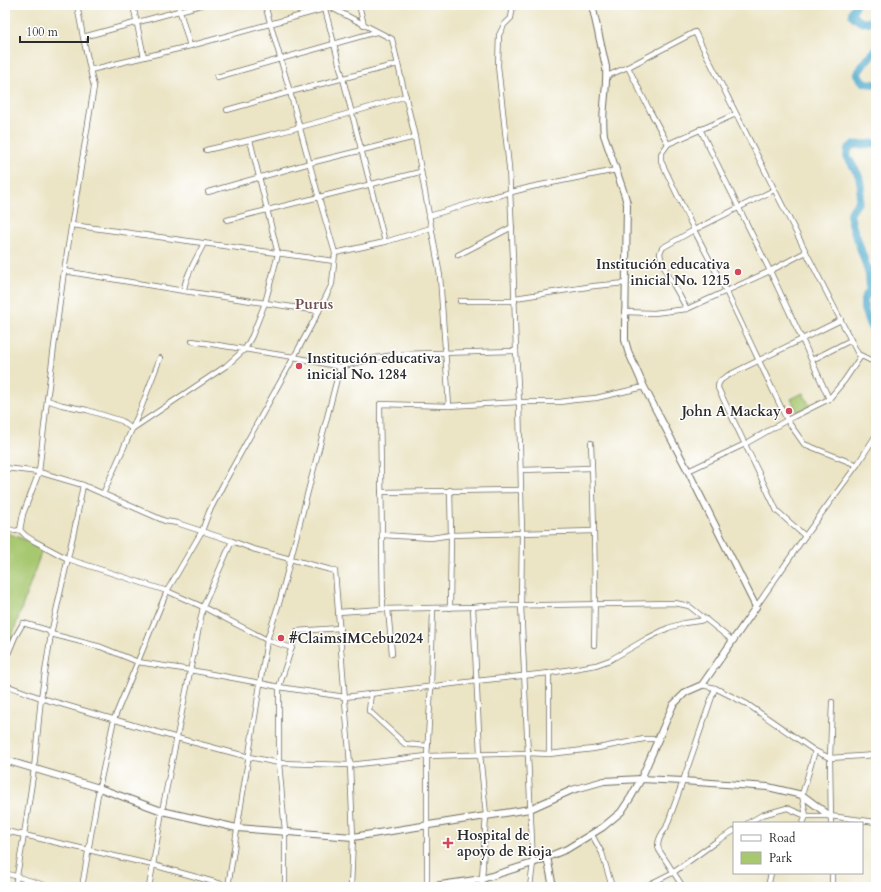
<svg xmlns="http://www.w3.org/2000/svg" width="881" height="892" font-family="Cardo,serif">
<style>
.green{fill:#a7c871;stroke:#697a4e}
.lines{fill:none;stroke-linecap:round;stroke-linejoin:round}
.river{stroke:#4ba8c9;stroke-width:8}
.street-casing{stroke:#6e6c61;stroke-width:6}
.secondary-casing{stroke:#6e6c61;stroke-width:8}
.street{stroke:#fff;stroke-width:4.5}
.secondary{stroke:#fff;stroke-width:6}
.poi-dot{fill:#d1495b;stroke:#fff;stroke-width:1.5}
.labels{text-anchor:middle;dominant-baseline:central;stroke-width:3;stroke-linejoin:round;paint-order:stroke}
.poi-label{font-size:14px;font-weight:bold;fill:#2b2b2b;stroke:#fff;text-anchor:start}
.neighbourhood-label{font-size:15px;font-weight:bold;fill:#6e504e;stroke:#fff}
</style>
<rect width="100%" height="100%" fill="#fff"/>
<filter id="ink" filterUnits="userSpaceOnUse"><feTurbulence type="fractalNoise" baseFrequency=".025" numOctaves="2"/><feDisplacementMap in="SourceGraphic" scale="8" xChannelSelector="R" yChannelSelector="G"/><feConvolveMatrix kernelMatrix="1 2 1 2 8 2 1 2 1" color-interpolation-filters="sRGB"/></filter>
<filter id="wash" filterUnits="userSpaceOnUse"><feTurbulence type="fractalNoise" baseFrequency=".012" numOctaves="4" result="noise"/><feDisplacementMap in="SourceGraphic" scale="16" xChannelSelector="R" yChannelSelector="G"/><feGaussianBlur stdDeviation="0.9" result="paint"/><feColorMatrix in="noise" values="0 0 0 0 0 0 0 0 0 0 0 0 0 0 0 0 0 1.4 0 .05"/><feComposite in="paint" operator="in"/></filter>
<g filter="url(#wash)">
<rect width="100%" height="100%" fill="#ebe4c5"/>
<!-- green -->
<g class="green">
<path d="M 803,393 L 810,406 L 797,412 L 791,399 Z"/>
<path d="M 5,532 L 43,547 L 5,656 Z"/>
</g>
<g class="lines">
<!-- river -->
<g class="river">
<path d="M 856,5 L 852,12 L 852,15 C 861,24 865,24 876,19"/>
<path d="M 876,50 L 865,62 L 857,74 C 863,84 865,83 876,84"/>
<path d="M 876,143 L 869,144 L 853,145 L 848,149 L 847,156 L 859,176 L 861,187 L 859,201 L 850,214 L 853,228 L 857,238 L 869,274 L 870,289 L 864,299 L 864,309 L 869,323 L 876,335"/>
</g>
</g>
</g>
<g filter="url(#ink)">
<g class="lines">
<defs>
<g id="street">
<path d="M 77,5 L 83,37 L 94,87 L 64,271 L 47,400 L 39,472 L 23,514 L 20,530 L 26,536 L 34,541 L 68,559 L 167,591 L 203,607 L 267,640 L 292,648"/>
<path d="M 133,5 L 144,57"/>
<path d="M 178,5 L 190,46"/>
<path d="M 324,5 L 385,242"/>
<path d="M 326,5 L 392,39 L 415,137 L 440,276 L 449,406 L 519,402 L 560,402 L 574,400 L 596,398 L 644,387"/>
<path d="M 359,5 L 364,25"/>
<path d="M 513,5 L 511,18 L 504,25 L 499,35 L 498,66 L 509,167 L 513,258 L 516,351 L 519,402 L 522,534 L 521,605 L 533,863 L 530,887"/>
<path d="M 83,37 L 201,5"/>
<path d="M 628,67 L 650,111 L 668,144 L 661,154 L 661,161 L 694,230 L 726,291 L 787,420 L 804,444 L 857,465"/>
<path d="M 90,70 L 190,46 L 324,9"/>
<path d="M 607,76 L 630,66 L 695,32 L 806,252 L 858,354 L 876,363"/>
<path d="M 217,77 L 376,32"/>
<path d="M 227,110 L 290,92 L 398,64"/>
<path d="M 668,144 L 736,114"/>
<path d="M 206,150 C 274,135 340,117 406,96"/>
<path d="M 208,192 L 310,163 L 415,137"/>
<path d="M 429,216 L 485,199 L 531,187 L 616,170"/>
<path d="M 227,220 L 420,172"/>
<path d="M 72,225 L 334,261"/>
<path d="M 335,253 L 385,242 L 431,228"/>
<path d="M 458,255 L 512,227"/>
<path d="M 64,271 L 184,291 L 319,311"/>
<path d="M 184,291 C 184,278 198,256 204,243"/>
<path d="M 515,298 L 594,286 L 626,283"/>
<path d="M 460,301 L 515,301"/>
<path d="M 687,309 L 667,273 L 661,259 L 660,253 L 662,248 L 694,230 L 774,190"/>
<path d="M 624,312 L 654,313 L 687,309 L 770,271 L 806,252"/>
<path d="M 192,341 L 294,357 L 340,367 L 375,358 L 400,354 L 516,351"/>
<path d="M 812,360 L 851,340"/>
<path d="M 829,399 L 844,381 L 861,356"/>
<path d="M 47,400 L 62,405 L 87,410 L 122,421 L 132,429 L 141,408 L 160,358"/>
<path d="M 591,443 C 594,511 596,578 594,645"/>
<path d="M 5,468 L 39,472 L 83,485 L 165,521 L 177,523 L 232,541 L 253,549 L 335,571 L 350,765 L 353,837 L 351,887"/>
<path d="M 521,470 L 592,468"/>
<path d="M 688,471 L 745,444 L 787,420 L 829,399 L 802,339 L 770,271 L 700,129"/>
<path d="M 381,492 L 520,490"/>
<path d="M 103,494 L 132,429 L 226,366 L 245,349 L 252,336 L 265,303 L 278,254 L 250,140"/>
<path d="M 5,528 L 15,531 L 20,530"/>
<path d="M 382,535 L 431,538 L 451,535 L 594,531"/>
<path d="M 805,536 L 777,511 L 718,388 C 718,381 722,379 727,376 L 841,320"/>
<path d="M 473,607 L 480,754 L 486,815 L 482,879 L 483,887"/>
<path d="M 756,607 L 805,536 L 857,465 L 876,435"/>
<path d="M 450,608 L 451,535 L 450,490"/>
<path d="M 383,609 L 380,404 L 449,406"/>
<path d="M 388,609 L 392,654"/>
<path d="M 338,612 L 383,609 L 473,607 C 497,604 520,606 543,605 L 675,603 L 689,606 L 733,641"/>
<path d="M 5,661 L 15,637 L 23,623 L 47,630 L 51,634 L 101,647 L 138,662 L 190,670 L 260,683 L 279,687 L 345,697 L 476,681 L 549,673 L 596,665 L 610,660 L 648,638 L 668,628 L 684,623 L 699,621 L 706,619"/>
<path d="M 5,685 L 41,698 L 177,738 L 249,757 L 279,763 L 350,765 L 427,756 L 528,753 L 549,754 L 593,749 L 644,739 L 658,739"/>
<path d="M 702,685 L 715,688 L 747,704 L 815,751 L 802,795 L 806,816 L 803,823"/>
<path d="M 371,693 L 369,711 L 405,744 L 428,746"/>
<path d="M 815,751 L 830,758 L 876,755"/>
<path d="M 549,754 L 549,673"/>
<path d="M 748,823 L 762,815 L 787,808 L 806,816 L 830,816 L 876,822"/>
<path d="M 831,823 L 830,758 L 832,702"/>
<path d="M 5,831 L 24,835 L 153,865 L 232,887"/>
<path d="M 592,835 L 602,853 L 612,887"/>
<path d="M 5,873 L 51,887"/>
<path d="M 832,873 L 832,887"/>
<path d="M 15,887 L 24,835 L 34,769 L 41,698 L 51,634 L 76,522 L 83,485"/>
<path d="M 82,887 L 99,788 L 114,719 L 167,591 L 202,531 L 209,512 L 224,483 L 294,357 L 319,311 L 332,284 L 335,253 L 319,198 L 290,92 L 265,5"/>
<path d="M 149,887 L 153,865 L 162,811 L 203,607 L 232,541"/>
<path d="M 228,887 L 267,640 L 280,600 L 340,367"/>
<path d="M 285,887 L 285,831 L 279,763 L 279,687 L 297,631 L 340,628"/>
<path d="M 423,887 L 427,887 L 427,756 L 431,686 L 433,608"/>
<path d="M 644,887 L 674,872 L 717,841 L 734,831"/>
<path d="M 683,887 L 659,850 C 656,842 661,834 666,828 L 683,781 L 715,688"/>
<path d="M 768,887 L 771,873"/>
</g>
<g id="secondary">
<path d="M 5,760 L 99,788 L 162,811 L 237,828 L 353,837 L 530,809 L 572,790 L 604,781 L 641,779 L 683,781 L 768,787 L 802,795 L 830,816"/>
<path d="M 547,857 L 553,887"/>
<path d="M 427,887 L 482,879 L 533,863 L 567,849 L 603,827 L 621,812 L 631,797 L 641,779 L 673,705 L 686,692 L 702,685 L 756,607 L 688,471 L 644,387 L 628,351 L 625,340 L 625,329 L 627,204 L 625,196 L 604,135 C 603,126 603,116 604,106 C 605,93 607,80 606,67 L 592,5"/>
</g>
</defs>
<!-- street casing -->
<use href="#street" class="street-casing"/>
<!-- secondary casing -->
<use href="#secondary" class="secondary-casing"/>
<!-- street -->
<use href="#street" class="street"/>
<!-- secondary -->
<use href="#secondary" class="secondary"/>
</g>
</g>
<!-- markers -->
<g class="poi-dot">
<circle cx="738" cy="272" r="4"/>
<circle cx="299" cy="366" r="4"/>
<circle cx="789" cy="411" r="4"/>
<circle cx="281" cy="638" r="4"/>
<path d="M446 837h4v4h4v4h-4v4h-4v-4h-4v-4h4z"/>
</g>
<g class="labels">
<!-- poi labels -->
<g class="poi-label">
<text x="730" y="264" text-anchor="end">Institución educativa<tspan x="730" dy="16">inicial No. 1215</tspan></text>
<text x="307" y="358">Institución educativa<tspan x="307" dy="16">inicial No. 1284</tspan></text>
<text x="781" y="411" text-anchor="end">John A Mackay</text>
<text x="289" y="638">#ClaimsIMCebu2024</text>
<text x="457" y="835">Hospital de<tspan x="457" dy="16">apoyo de Rioja</tspan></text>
</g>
<!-- neighbourhood labels -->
<g class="neighbourhood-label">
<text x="314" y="304">Purus</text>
</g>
</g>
<!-- margin -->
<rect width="881" height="892" fill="none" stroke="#fff" stroke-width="20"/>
<!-- legend -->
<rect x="733" y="822" width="130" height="52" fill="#ffffff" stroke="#aaaaaa"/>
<rect x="741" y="835" width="20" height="6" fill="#ffffff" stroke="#aaaaaa"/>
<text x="769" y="842" font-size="12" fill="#2b2b2b">Road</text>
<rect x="741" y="852" width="20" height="12" fill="#a7c871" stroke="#aaaaaa"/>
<text x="769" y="862" font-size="12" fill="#2b2b2b">Park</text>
<!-- scale -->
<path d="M20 36v6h68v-6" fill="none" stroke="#2b2b2b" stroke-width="2"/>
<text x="26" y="36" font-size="12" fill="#2b2b2b" stroke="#ffffff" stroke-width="3" paint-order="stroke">100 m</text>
</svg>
